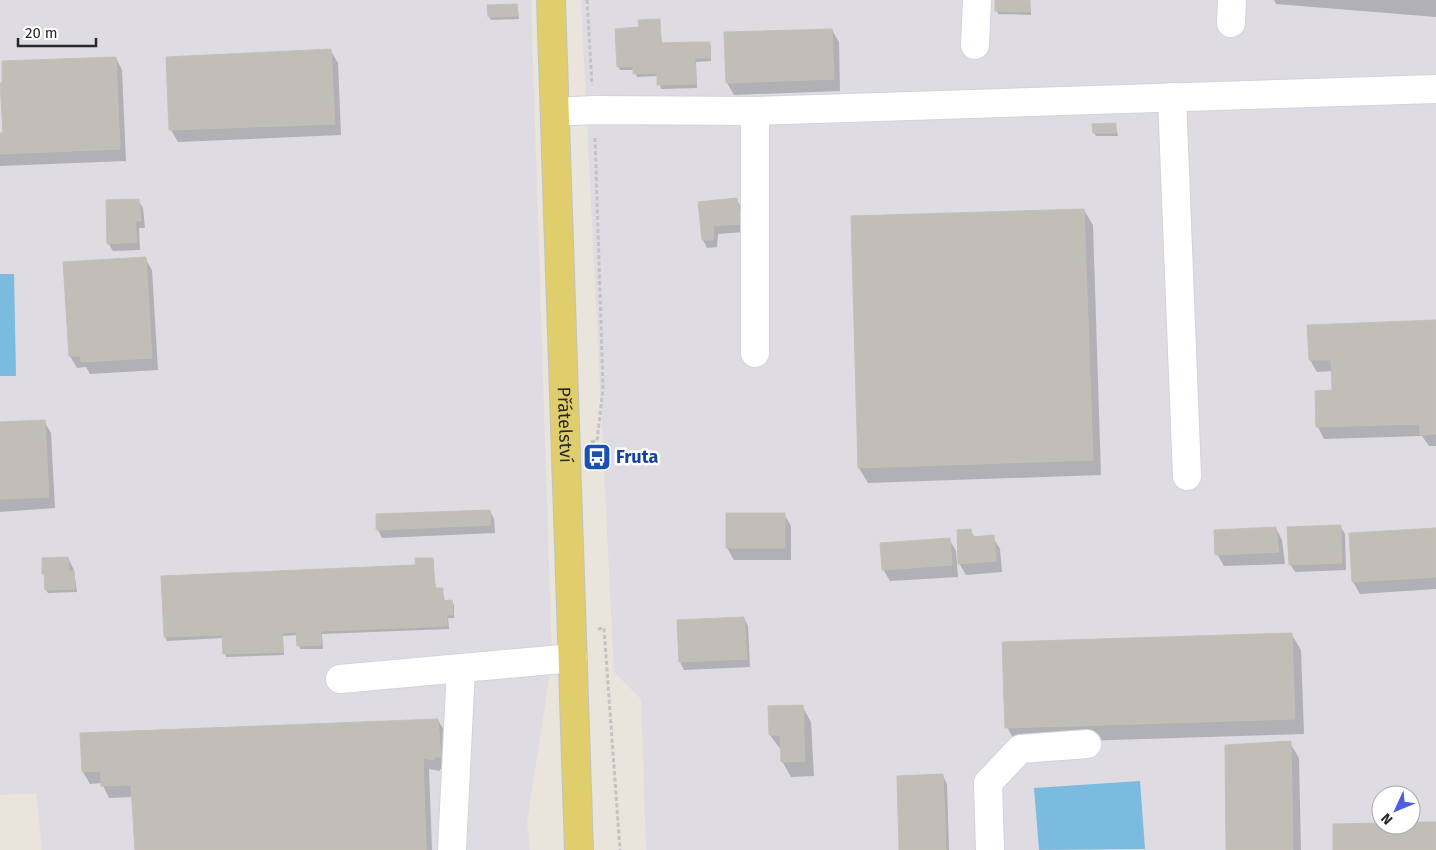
<svg xmlns="http://www.w3.org/2000/svg" width="1436" height="850" font-family="'Fira Sans',sans-serif">
<style>
.industrial{fill:#dedce2;fill-rule:evenodd}
.water{fill:#7bbbdf}
.shadow{fill:#0003}
.building{fill:#c1beb8;stroke:#c4c0b6}
.lines{fill:none;stroke-linecap:round;stroke-linejoin:round}
.minor-casing{stroke:#d1d3df;stroke-width:30}
.major-casing{stroke:#c3c3c3;stroke-width:30}
.path{stroke:#c3c3c3;stroke-width:3;stroke-dasharray:4 2.5;stroke-linecap:butt}
.minor{stroke:#fff;stroke-width:28}
.major{stroke:#dfce6b;stroke-width:28}
.labels{text-anchor:middle;dominant-baseline:central;stroke-width:5;stroke-linejoin:round;paint-order:stroke}
.street-label{font-size:18px;fill:#282828;stroke:#fff}
.transit-label{font-size:18px;font-weight:bold;fill:#164399;stroke:#fff;text-anchor:start}
</style>
<rect width="100%" height="100%" fill="#e9e4dc"/>
<!-- industrial -->
<g class="industrial">
<path d="M 0,0 L 531,0 L 552,660 L 527,822 L 530,850 L 42,850 L 36,793 L 0,795 Z"/>
<path d="M 581,0 L 1436,0 L 1436,850 L 646,850 L 641,699 L 614,672 ZM 1381,795 L 1411,795 L 1411,825 L 1381,825 Z"/>
</g>
<!-- water -->
<g class="water">
<path d="M 0,274 L 14,274 L 16,376 L 0,376 Z"/>
<path d="M 1140,781 L 1145,849 L 1039,850 L 1034,788 Z"/>
</g>
<!-- shadow -->
<g class="shadow">
<path d="M 996,0 L 1030,0 L 1031,15 L 998,14 Z"/>
<path d="M 1274,0 L 1436,0 L 1436,17 L 1276,4 Z"/>
<path d="M 517,5 L 519,19 L 491,20 L 489,16 Z"/>
<path d="M 659,20 L 662,44 L 709,43 L 711,46 L 711,61 L 696,62 L 697,88 L 661,89 L 658,76 L 637,77 L 634,70 L 620,70 L 618,66 L 640,28 Z"/>
<path d="M 832,30 L 839,42 L 840,91 L 734,95 L 727,83 Z"/>
<path d="M 331,51 L 338,63 L 341,135 L 178,142 L 171,130 Z"/>
<path d="M 116,58 L 122,70 L 126,161 L 0,166 L 0,134 L 4,134 Z"/>
<path d="M 1115,124 L 1118,136 L 1096,136 L 1094,132 Z"/>
<path d="M 736,199 L 741,207 L 744,232 L 718,234 L 717,247 L 707,248 L 703,240 L 699,203 Z"/>
<path d="M 138,200 L 143,208 L 145,228 L 139,228 L 140,250 L 113,251 L 108,243 Z"/>
<path d="M 1084,210 L 1093,225 L 1101,475 L 868,483 L 859,468 Z"/>
<path d="M 145,258 L 152,270 L 158,370 L 90,374 L 86,367 L 77,368 L 70,356 Z"/>
<path d="M 1436,322 L 1436,446 L 1429,446 L 1422,436 L 1324,439 L 1318,427 L 1334,391 L 1333,371 L 1317,372 L 1310,360 Z"/>
<path d="M 44,421 L 51,433 L 55,508 L 0,512 L 0,424 Z"/>
<path d="M 490,511 L 494,519 L 495,533 L 382,538 L 378,530 Z"/>
<path d="M 784,514 L 791,526 L 791,560 L 734,560 L 727,548 Z"/>
<path d="M 1340,526 L 1345,534 L 1346,570 L 1295,572 L 1290,564 Z"/>
<path d="M 1276,528 L 1282,540 L 1285,564 L 1224,566 L 1217,554 Z"/>
<path d="M 1436,529 L 1436,589 L 1360,594 L 1353,582 Z"/>
<path d="M 970,530 L 975,538 L 993,537 L 1000,549 L 1002,572 L 966,575 L 959,563 Z"/>
<path d="M 949,539 L 956,551 L 958,577 L 890,581 L 883,569 Z"/>
<path d="M 68,558 L 74,570 L 77,592 L 48,593 L 46,590 Z"/>
<path d="M 432,559 L 436,589 L 442,589 L 445,602 L 452,602 L 454,605 L 454,618 L 448,618 L 449,629 L 322,634 L 323,649 L 300,649 L 297,635 L 283,636 L 284,655 L 226,657 L 223,638 L 167,641 L 165,637 L 162,577 L 416,567 Z"/>
<path d="M 744,618 L 748,626 L 750,667 L 684,670 L 680,662 L 678,622 Z"/>
<path d="M 1292,635 L 1301,650 L 1304,734 L 1016,743 L 1007,727 Z"/>
<path d="M 802,706 L 811,722 L 814,776 L 791,777 L 782,761 L 781,750 L 770,735 Z"/>
<path d="M 438,720 L 445,732 L 447,768 L 440,769 L 440,771 L 429,769 L 432,850 L 136,850 L 133,797 L 109,798 L 102,783 L 90,784 L 83,772 Z"/>
<path d="M 1290,743 L 1299,758 L 1301,850 L 1227,850 Z"/>
<path d="M 943,776 L 947,784 L 949,850 L 900,850 Z"/>
</g>
<!-- building -->
<g class="building">
<path d="M 995,0 L 1030,0 L 1030,12 L 995,11 Z"/>
<path d="M 517,4 L 518,16 L 488,17 L 487,5 Z"/>
<path d="M 660,19 L 661,43 L 694,42 L 696,84 L 657,85 L 657,73 L 633,74 L 633,66 L 617,67 L 615,29 L 639,27 L 638,20 Z"/>
<path d="M 832,29 L 834,79 L 726,83 L 724,32 Z"/>
<path d="M 694,42 L 710,42 L 710,58 L 695,58 Z"/>
<path d="M 331,49 L 335,124 L 169,130 L 166,57 Z"/>
<path d="M 116,57 L 120,149 L 0,154 L 0,133 L 3,133 L 0,83 L 2,83 L 2,61 Z"/>
<path d="M 1116,123 L 1116,133 L 1093,133 L 1092,124 Z"/>
<path d="M 737,198 L 741,224 L 714,226 L 713,240 L 702,240 L 698,202 Z"/>
<path d="M 139,199 L 141,221 L 135,221 L 137,242 L 107,244 L 106,200 Z"/>
<path d="M 1084,209 L 1093,460 L 858,468 L 851,216 Z"/>
<path d="M 146,257 L 152,358 L 81,362 L 81,356 L 69,356 L 63,262 Z"/>
<path d="M 1436,320 L 1436,434 L 1420,435 L 1420,424 L 1316,427 L 1315,391 L 1332,390 L 1331,360 L 1309,360 L 1307,325 Z"/>
<path d="M 45,420 L 49,497 L 0,499 L 0,422 Z"/>
<path d="M 490,510 L 491,525 L 376,530 L 376,514 Z"/>
<rect x="726" y="513" width="59" height="35"/>
<path d="M 1341,525 L 1342,563 L 1289,565 L 1287,527 Z"/>
<path d="M 1276,527 L 1279,552 L 1215,555 L 1214,530 Z"/>
<path d="M 1436,528 L 1436,577 L 1352,582 L 1349,533 Z"/>
<path d="M 971,529 L 972,537 L 994,535 L 996,561 L 958,564 L 957,530 Z"/>
<path d="M 950,538 L 952,565 L 882,570 L 880,543 Z"/>
<path d="M 68,557 L 69,572 L 42,574 L 42,558 Z"/>
<path d="M 415,558 L 433,558 L 434,572 L 416,572 Z"/>
<path d="M 415,565 L 416,572 L 434,572 L 435,588 L 443,588 L 443,601 L 452,600 L 453,615 L 447,615 L 447,626 L 321,631 L 321,645 L 297,646 L 296,632 L 282,633 L 283,652 L 223,654 L 222,635 L 164,637 L 161,576 Z"/>
<path d="M 74,571 L 75,589 L 45,590 L 44,572 Z"/>
<path d="M 744,617 L 747,659 L 679,662 L 677,620 Z"/>
<path d="M 1292,633 L 1295,719 L 1005,728 L 1002,642 Z"/>
<path d="M 803,705 L 805,761 L 781,762 L 780,735 L 769,735 L 768,706 Z"/>
<path d="M 438,719 L 441,757 L 434,757 L 434,760 L 423,758 L 426,850 L 135,850 L 131,785 L 101,786 L 101,771 L 82,772 L 80,733 Z"/>
<path d="M 1291,741 L 1293,850 L 1226,850 L 1225,745 Z"/>
<path d="M 943,774 L 946,850 L 899,850 L 897,776 Z"/>
<path d="M 1411,822 L 1436,822 L 1436,850 L 1333,850 L 1333,824 L 1381,823 L 1381,825 L 1411,825 Z"/>
</g>
<g class="lines">
<defs>
<g id="minor">
<path d="M 1231,23 L 1232,0"/>
<path d="M 975,45 L 977,0"/>
<path d="M 1172,97 L 1187,476"/>
<path d="M 755,111 L 755,353"/>
<path d="M 555,112 L 594,110 L 755,111 L 1436,89"/>
<path d="M 340,679 L 573,658"/>
<path d="M 452,850 L 461,668"/>
<path d="M 990,850 L 988,783 L 1020,749 L 1087,744"/>
</g>
<g id="major">
<path id="s1" d="M 551,0 L 579,850"/>
</g>
</defs>
<!-- minor casing -->
<use href="#minor" class="minor-casing"/>
<!-- major casing -->
<use href="#major" class="major-casing"/>
<!-- path -->
<g class="path">
<path d="M 587,0 L 592,85"/>
<path d="M 591,442 L 597,441 L 603,388 L 595,136"/>
<path d="M 598,629 L 604,628 L 620,850"/>
</g>
<!-- minor -->
<use href="#minor" class="minor"/>
<!-- major -->
<use href="#major" class="major"/>
</g>
<!-- icons -->
<defs>
<symbol id="bus-square" viewBox="-11 -11 22 22"><rect x="-9" y="-9" width="18" height="18" rx="4" fill="#1a4fb4" stroke="#fff"/><path d="M-5-6H5V4H4V6H2V4H-2V6H-4V4H-5ZM-3.5-4V0h7V-4ZM-3.5 1.2v1.5H-2V1.2ZM2 1.2v1.5H3.5V1.2Z" fill="#fff"/></symbol>
</defs>
<g fill-rule="evenodd">
<use href="#bus-square" x="581" y="441" width="32" height="32"/>
</g>
<g class="labels">
<!-- street labels -->
<g class="street-label">
<text stroke="none"><textPath href="#s1" startOffset="425">Přátelství</textPath></text>
</g>
<!-- transit labels -->
<g class="transit-label">
<text x="616" y="457">Fruta</text>
</g>
</g>
<!-- north arrow -->
<g transform="translate(1396 810) rotate(226)"><circle r="24" fill="#ffffff" stroke="#a9a9a9"/>
<path d="M0-4L9 19L0 12L-9 19Z" fill="#4f5de3"/>
<text y="-8" font-size="14" font-weight="bold" text-anchor="middle" fill="#282828">N</text>
</g>
<!-- scale -->
<path d="M18 38v8h78v-8" fill="none" stroke="#282828" stroke-width="2.5"/>
<text x="25" y="38" font-size="15" fill="#282828" stroke="#ffffff" stroke-width="4" paint-order="stroke">20 m</text>
</svg>
